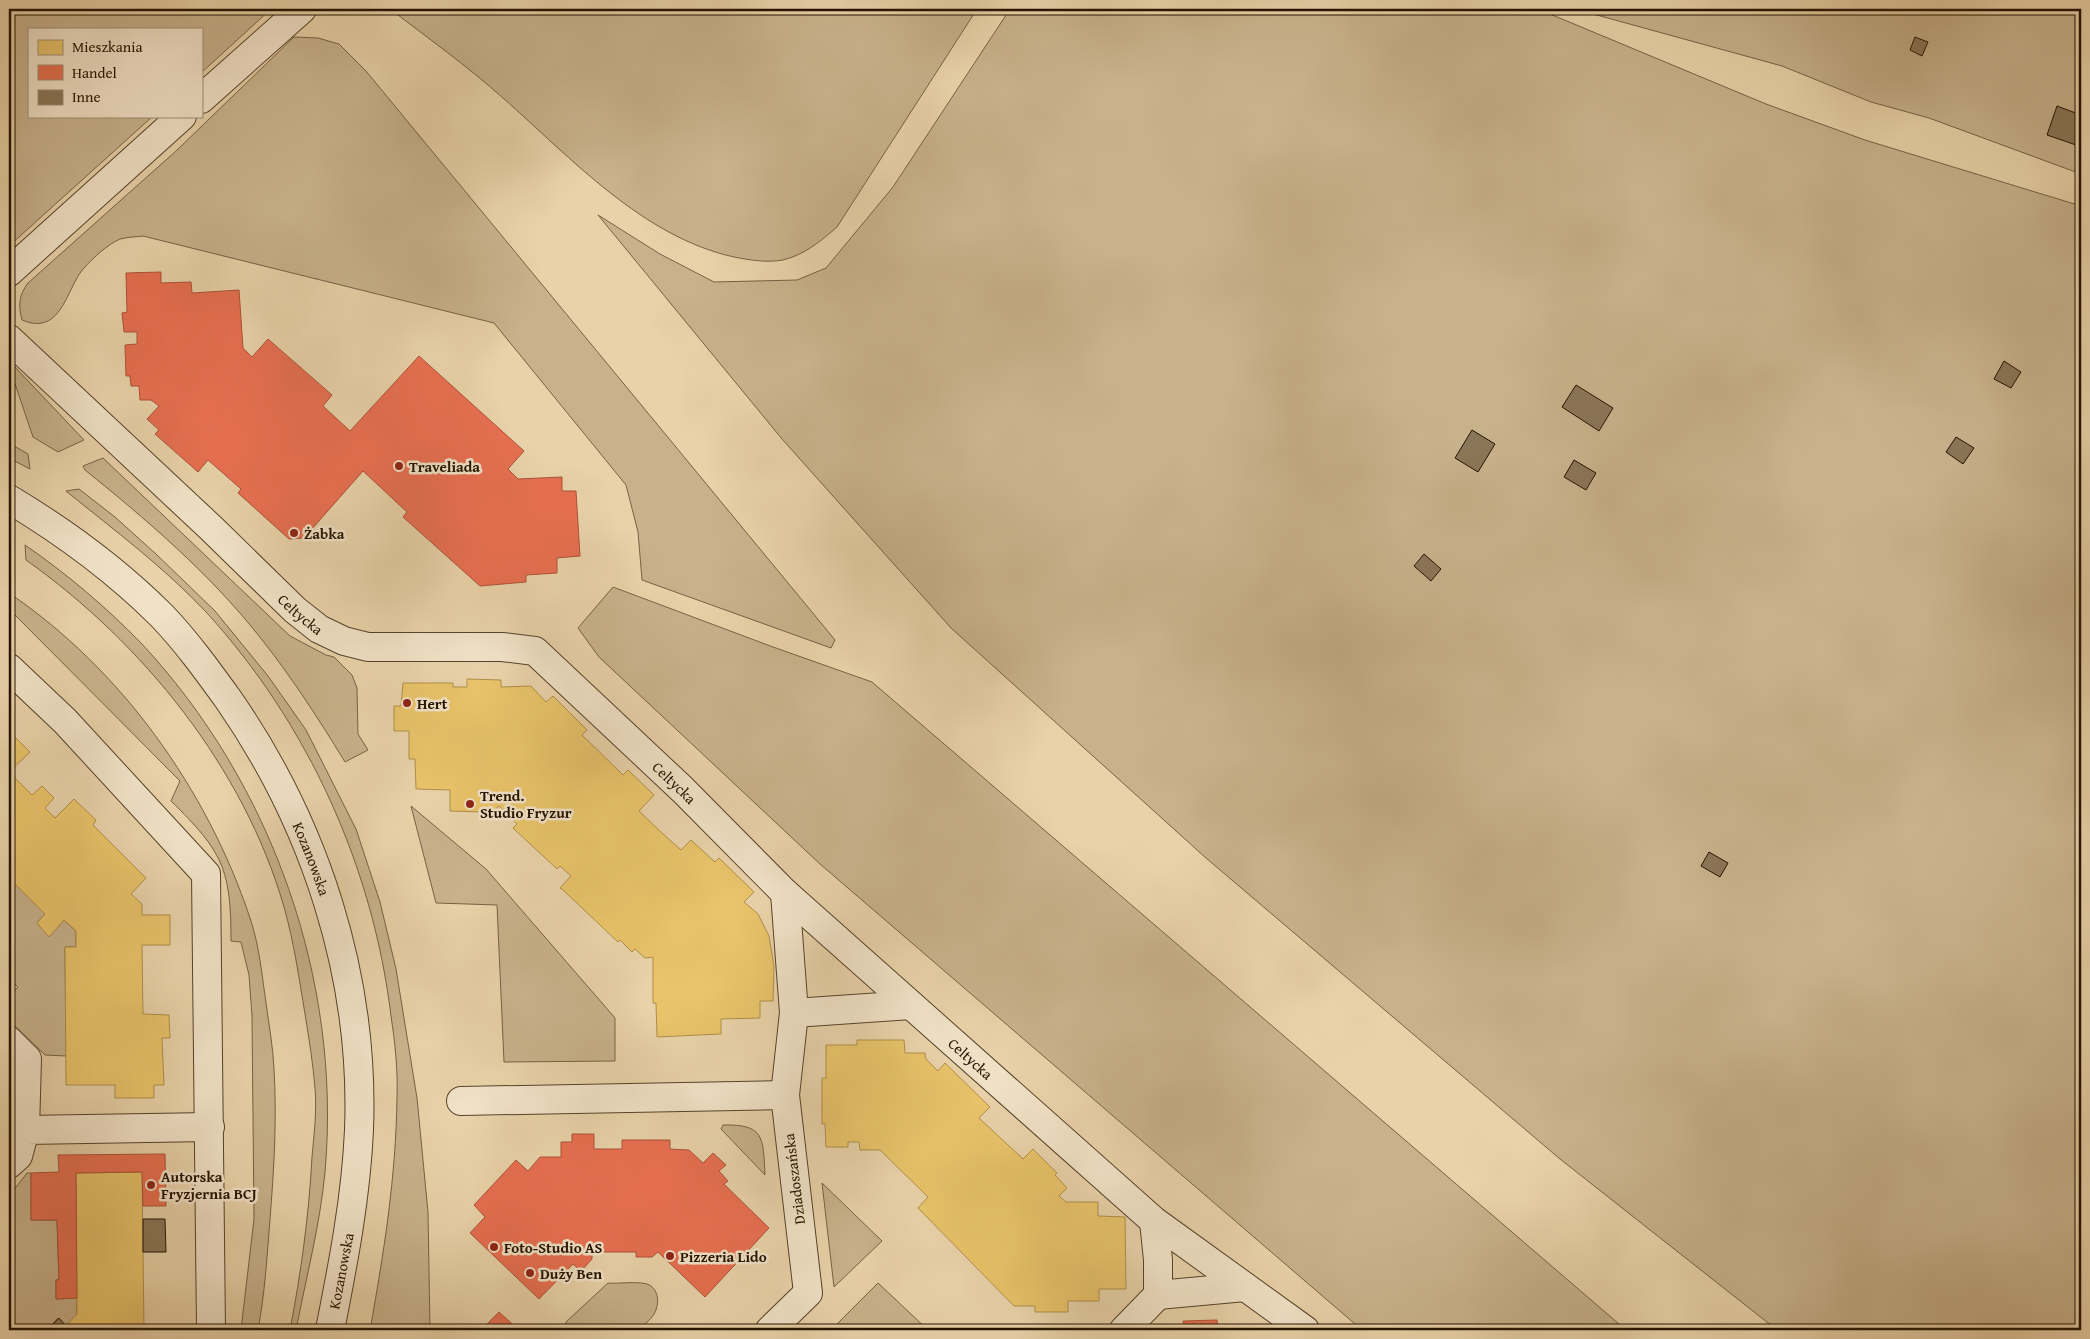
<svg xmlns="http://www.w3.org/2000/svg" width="2090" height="1339" font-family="'Gentium Book Plus',serif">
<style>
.green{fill:#c8b28c;stroke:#766246}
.homes{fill:#e9c46a;stroke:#ae8f4a}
.shops{fill:#e76f51;stroke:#ac5339}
.building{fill:#8a7658;stroke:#241300}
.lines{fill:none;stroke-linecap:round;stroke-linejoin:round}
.minor-casing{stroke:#55432a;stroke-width:30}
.minor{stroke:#f1e2c7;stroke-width:28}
.poi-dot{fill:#8f2418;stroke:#f1e2c7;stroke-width:2}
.labels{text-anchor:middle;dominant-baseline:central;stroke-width:5;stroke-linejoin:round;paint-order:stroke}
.poi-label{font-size:15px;font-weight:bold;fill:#241300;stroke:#f1e2c7;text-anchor:start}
.street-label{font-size:15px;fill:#241300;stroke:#f1e2c7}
</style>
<rect width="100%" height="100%" fill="#e9d2a9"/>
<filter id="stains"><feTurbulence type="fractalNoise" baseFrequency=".004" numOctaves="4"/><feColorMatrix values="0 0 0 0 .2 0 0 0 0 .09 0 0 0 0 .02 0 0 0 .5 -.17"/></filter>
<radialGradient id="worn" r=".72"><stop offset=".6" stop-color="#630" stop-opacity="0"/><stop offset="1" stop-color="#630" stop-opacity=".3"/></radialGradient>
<!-- green -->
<g class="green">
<path d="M 9,9 L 271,9 L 201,73 L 201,29 L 29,29 L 29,116 L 153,116 L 9,246 Z"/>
<path d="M 390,9 L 977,9 L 837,227 C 821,241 804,255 783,260 C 766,263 750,260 734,257 C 643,237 571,158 503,98 C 467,66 428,38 390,9 Z"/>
<path d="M 1010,9 L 1538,9 L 1766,104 L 1865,140 L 2081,206 L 2081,1330 L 1777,1330 L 1560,1159 L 1206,858 L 951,628 L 782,439 L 598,215 L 660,254 L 714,282 L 797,280 L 826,268 L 893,187 Z"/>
<path d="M 1575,9 L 2081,9 L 2081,174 L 1929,118 L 1871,102 L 1782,66 Z"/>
<path d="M 294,37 L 318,38 L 339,44 L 366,71 L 835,640 L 831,648 L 642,580 L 638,532 L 626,485 L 494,323 L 143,236 C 136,237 127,237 120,239 C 107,245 94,257 84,268 C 66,288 62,337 22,320 C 18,305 19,295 28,283 L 176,151 Z"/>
<path d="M 13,365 L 84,440 L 58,452 L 33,437 L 9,366 Z"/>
<path d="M 9,443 L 28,454 L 30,469 L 9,458 Z"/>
<path d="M 103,458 L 290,636 L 326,655 L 334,657 L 352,675 L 357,688 L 358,734 L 368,750 L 345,762 C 318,718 291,676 259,636 C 210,574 146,519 85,470 L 83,466 Z"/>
<path d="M 79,489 L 115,517 L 156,554 L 215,611 L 268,676 L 306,730 L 356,829 L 380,902 L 396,969 L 417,1098 L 428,1212 L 430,1330 L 370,1330 C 384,1252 396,1177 397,1097 C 398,1070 395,1043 391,1016 C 373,867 308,724 207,613 C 164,567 114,530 66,491 Z"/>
<path d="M 25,545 C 67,574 106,607 141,643 C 272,783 342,981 325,1172 C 320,1225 306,1278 296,1330 L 290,1330 C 301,1273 309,1215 312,1157 C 314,1134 317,1111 315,1088 C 313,1063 309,1039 305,1014 C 299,978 294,942 284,907 C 244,768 143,643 26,560 Z"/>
<path d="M 613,587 L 773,647 L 872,682 L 1626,1330 L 1362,1330 L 820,864 L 599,657 L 578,628 Z"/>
<path d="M 9,593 C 121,669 207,789 250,918 C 259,944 262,975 266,1003 C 269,1025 273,1047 274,1069 C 277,1119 274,1169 270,1219 C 267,1256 265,1293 258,1330 L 241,1330 L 254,1219 L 252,1016 L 249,975 L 241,942 L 231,941 C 231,869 223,852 171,801 L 180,781 L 9,609 Z"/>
<path d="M 411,806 L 486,869 L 615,1018 L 615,1061 L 504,1062 L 497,905 L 436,903 Z"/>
<path d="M 9,878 L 45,914 L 37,923 L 49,936 L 64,920 L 76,931 L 76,947 L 65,947 L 66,1056 L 45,1055 L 9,1020 L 9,997 L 18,987 L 9,978 Z"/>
<path d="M 723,1125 C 765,1124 763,1138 765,1175 L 721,1129 Z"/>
<path d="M 27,1173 L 31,1173 L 31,1220 L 57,1220 L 59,1280 L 56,1280 L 56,1299 L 77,1298 L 77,1314 L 66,1326 L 58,1318 L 47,1330 L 9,1330 L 9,1196 Z"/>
<path d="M 822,1183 L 882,1241 L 834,1287 Z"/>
<path d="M 608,1283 C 619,1284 635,1281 647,1284 C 659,1288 660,1304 654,1314 C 651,1320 643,1325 638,1330 L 565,1330 L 566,1322 Z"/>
<path d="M 878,1283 L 928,1330 L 831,1330 Z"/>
</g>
<!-- homes -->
<g class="homes">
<path d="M 467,679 L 501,680 L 501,687 L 531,686 L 546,702 L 553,696 L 587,730 L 582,735 L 623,775 L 628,770 L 654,795 L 639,811 L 662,833 L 681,850 L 691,840 L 715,862 L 719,858 L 754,892 L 744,902 L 758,914 L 769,936 L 774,966 L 773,1001 L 760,1001 L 760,1018 L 721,1019 L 721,1034 L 657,1037 L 656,1003 L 653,1003 L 653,957 L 645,958 L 635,949 L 632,952 L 620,940 L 618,942 L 562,889 L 560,888 L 571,876 L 560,866 L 557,869 L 513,828 L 517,824 L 499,806 L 488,816 L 483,812 L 450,811 L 450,790 L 416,789 L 415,759 L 409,759 L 409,731 L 394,731 L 394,706 L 401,706 L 403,683 L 453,683 L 453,687 L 467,687 Z"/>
<path d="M 9,731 L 30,752 L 9,772 L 32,795 L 42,786 L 54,798 L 45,808 L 55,818 L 74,799 L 96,820 L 93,825 L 146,878 L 131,894 L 142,904 L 142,915 L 170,915 L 170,945 L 142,945 L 143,1014 L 169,1015 L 170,1038 L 162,1038 L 164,1085 L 154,1085 L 154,1098 L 115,1098 L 115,1085 L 66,1085 L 65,947 L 76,947 L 76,931 L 64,920 L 49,937 L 37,923 L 45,914 L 9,878 Z"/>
<path d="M 857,1040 L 904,1040 L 905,1053 L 925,1053 L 926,1059 L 938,1071 L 945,1063 L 990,1107 L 979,1118 L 1023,1159 L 1033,1149 L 1057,1173 L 1055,1175 L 1067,1188 L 1059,1196 L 1066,1202 L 1098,1202 L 1098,1216 L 1125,1217 L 1126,1289 L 1099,1289 L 1099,1301 L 1068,1301 L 1068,1312 L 1035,1312 L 1035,1306 L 1014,1306 L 918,1208 L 928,1197 L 880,1150 L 860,1150 L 859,1142 L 848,1142 L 848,1147 L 826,1147 L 825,1124 L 822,1124 L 822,1078 L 826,1078 L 826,1045 L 857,1045 Z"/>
<path d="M 142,1172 L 144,1330 L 62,1330 L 77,1314 L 76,1173 Z"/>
</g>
<!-- shops -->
<g class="shops">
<path d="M 161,272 L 161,283 L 191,282 L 192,293 L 239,290 L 243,348 L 252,357 L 268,339 L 332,395 L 323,406 L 350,431 L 419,356 L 524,451 L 508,469 L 518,479 L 562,477 L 562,491 L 576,491 L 580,556 L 557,558 L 557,573 L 526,575 L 526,582 L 480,586 L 403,517 L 407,512 L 363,471 L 304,538 L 289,539 L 238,493 L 241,489 L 208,460 L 198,472 L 155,434 L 159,430 L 147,419 L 159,406 L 151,400 L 140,400 L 139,386 L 131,386 L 130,376 L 126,376 L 125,345 L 137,344 L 137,332 L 124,332 L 122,313 L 127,312 L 126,273 Z"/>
<path d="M 572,1134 L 594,1134 L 594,1149 L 622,1149 L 622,1140 L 670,1140 L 670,1149 L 689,1150 L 703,1163 L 713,1153 L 726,1165 L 719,1171 L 728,1181 L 724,1184 L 769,1228 L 705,1297 L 658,1252 L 652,1257 L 636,1257 L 636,1252 L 592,1252 L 592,1259 L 581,1271 L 573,1264 L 539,1299 L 470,1233 L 485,1217 L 474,1205 L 516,1160 L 528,1171 L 540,1157 L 561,1157 L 561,1142 L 572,1142 Z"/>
<path d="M 165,1154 L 166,1206 L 143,1206 L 142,1172 L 76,1173 L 77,1298 L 56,1299 L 56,1280 L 59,1280 L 57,1220 L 31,1220 L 31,1173 L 59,1172 L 58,1155 Z"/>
<path d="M 499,1312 L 519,1330 L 481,1330 Z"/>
<path d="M 1217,1320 L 1218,1330 L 1184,1330 L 1183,1321 Z"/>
</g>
<!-- building -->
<g class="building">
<path d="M 1915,37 L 1928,42 L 1922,56 L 1910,50 Z"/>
<path d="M 2057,106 L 2081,115 L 2081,128 L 2076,145 L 2047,135 Z"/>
<path d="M 2004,361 L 2021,372 L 2011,388 L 1994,379 Z"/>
<path d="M 1576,385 L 1613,408 L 1599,431 L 1562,407 Z"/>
<path d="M 1472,430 L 1495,444 L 1478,472 L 1455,458 Z"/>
<path d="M 1956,437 L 1974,448 L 1963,464 L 1946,452 Z"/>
<path d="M 1574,460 L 1596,473 L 1586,490 L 1564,477 Z"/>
<path d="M 1424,554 L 1441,569 L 1431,581 L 1414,566 Z"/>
<path d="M 1709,852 L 1728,863 L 1720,877 L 1701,866 Z"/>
<path d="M 143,1219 L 165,1219 L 166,1252 L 143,1252 Z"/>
<path d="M 59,1318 L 66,1326 L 62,1330 L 47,1330 Z"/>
</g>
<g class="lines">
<defs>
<g id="minor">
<path d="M 201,99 L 302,9"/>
<path d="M 9,272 L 182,116"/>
<path id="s1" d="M 9,339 L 211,528 L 295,610 L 319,629 L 344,641 L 368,647 L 502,647 L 535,651 L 683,790 L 785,893 L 1154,1221 L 1305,1330"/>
<path id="s2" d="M 9,499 C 64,532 116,570 162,616 C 186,641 207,670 228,699 C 315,824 365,976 359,1130 C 356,1198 343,1264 330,1330"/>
<path d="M 9,668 L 65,721 L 206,874 L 211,1330"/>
<path d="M 794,1013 L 911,1005"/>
<path d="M 9,1041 L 27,1059 L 25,1130"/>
<path d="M 461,1101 L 785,1095"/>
<path d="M 9,1164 L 18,1156 L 25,1130 L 210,1127"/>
<path d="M 1158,1295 L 1245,1287"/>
<path d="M 770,1330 L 808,1293 L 785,1095 L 794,1013 L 785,893"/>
<path d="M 1124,1330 L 1158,1295 L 1158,1260 L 1154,1221"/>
</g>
</defs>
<!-- minor casing -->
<use href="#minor" class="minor-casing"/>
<!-- minor -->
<use href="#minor" class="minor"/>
</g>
<!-- markers -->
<g class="poi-dot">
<circle cx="399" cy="466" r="5"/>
<circle cx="294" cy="533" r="5"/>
<circle cx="407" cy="703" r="5"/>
<circle cx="470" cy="804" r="5"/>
<circle cx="151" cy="1185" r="5"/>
<circle cx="494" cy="1247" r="5"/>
<circle cx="670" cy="1256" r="5"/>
<circle cx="530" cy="1273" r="5"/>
</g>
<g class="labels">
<!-- poi labels -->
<g class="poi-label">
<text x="409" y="466">Traveliada</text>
<text x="304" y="533">Żabka</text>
<text x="417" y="703">Hert</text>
<text x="480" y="795">Trend.<tspan x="480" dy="17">Studio Fryzur</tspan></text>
<text x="161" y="1176">Autorska<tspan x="161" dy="17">Fryzjernia BCJ</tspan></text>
<text x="504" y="1247">Foto-Studio AS</text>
<text x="680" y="1256">Pizzeria Lido</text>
<text x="540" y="1273">Duży Ben</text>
</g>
<!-- street labels -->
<g class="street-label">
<text stroke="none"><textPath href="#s1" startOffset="401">Celtycka</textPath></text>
<text stroke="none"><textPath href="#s1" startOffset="836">Celtycka</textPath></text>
<text stroke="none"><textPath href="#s2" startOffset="480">Kozanowska</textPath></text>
<text stroke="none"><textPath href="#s1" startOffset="1241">Celtycka</textPath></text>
<text transform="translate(794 1179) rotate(-97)">Dziadoszańska</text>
<text transform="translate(341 1271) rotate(-79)">Kozanowska</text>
</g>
</g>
<!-- margin -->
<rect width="2090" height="1339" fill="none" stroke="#e9d2a9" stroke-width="30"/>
<rect x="10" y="10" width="2070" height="1319" fill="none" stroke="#241300" stroke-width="2.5"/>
<rect x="15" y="15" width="2060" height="1309" fill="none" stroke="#241300"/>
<!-- legend -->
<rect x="28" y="28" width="175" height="90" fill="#f1e2c7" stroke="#9f8f77"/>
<rect x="38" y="40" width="25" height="15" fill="#e9c46a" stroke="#9f8f77"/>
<text x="72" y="52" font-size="15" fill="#241300">Mieszkania</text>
<rect x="38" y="65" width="25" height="15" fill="#e76f51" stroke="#9f8f77"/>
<text x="72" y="78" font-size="15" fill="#241300">Handel</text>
<rect x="38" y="90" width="25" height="15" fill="#8a7658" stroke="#9f8f77"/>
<text x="72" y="102" font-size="15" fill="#241300">Inne</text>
<rect width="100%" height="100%" filter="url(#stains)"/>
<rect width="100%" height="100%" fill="url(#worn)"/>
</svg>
